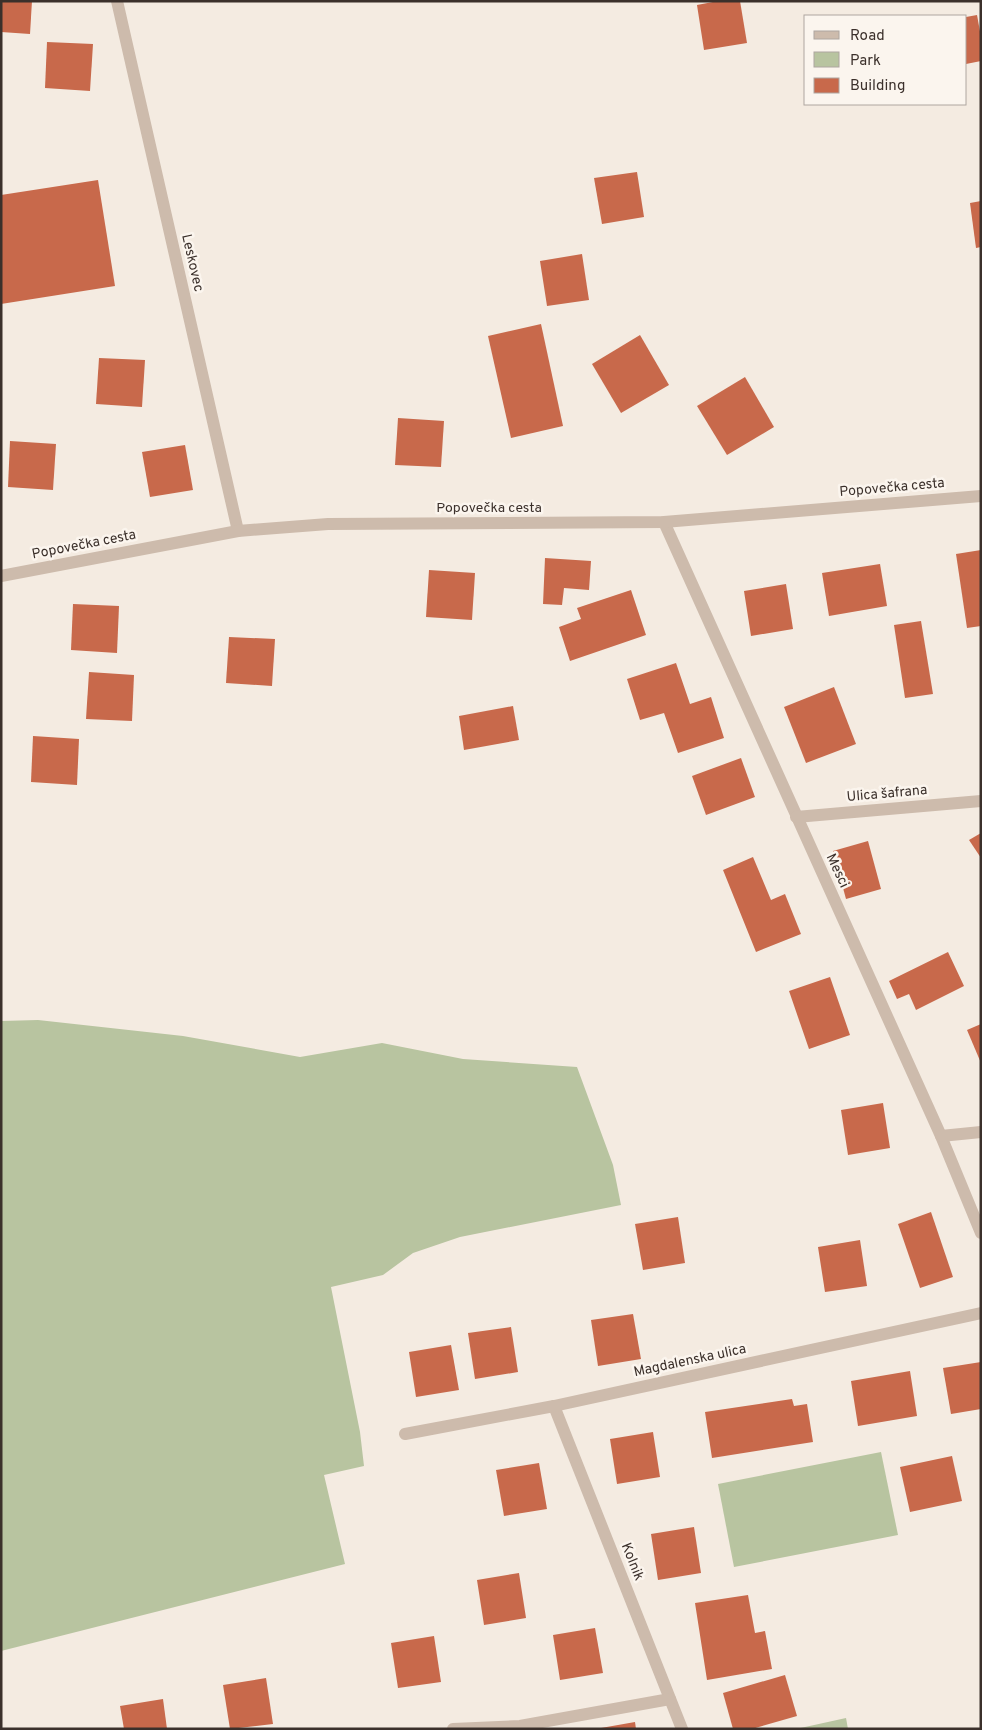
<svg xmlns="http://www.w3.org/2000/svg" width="982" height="1730" font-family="Overpass,sans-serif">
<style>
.green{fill:#b8c4a0}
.building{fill:#c8694b}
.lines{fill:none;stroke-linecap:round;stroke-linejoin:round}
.street{stroke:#cdbbac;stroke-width:12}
.labels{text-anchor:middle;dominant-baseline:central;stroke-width:5;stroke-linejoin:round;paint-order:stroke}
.street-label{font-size:14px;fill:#3b302b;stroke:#fbf5ee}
</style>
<rect width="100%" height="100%" fill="#f4ebe1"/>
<!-- green -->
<g class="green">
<path d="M 38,1020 L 183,1036 L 300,1057 L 382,1043 L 463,1059 L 577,1067 L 613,1165 L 621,1205 L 460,1237 L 413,1253 L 383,1275 L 331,1287 L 360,1432 L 364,1466 L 324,1475 L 345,1564 L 1,1651 L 1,1021 Z"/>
<path d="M 881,1452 L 898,1535 L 734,1567 L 718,1484 Z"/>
<path d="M 846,1718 L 848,1729 L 796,1729 Z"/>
</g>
<!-- building -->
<g class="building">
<path d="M 1,1 L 32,1 L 30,34 L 1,32 Z"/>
<path d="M 718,1 L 740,1 L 747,43 L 704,50 L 697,5 Z"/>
<path d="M 977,15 L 981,37 L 981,61 L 966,64 L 966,17 Z"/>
<path d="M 47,42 L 93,44 L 90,91 L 45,88 Z"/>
<path d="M 637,172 L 644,217 L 602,224 L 594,178 Z"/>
<path d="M 98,180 L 115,286 L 1,304 L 1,195 Z"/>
<path d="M 981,201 L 981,247 L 976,248 L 970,203 Z"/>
<path d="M 582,254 L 589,300 L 547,306 L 540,261 Z"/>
<path d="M 541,324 L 563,426 L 511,438 L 488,336 Z"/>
<path d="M 640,335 L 669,385 L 621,413 L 592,364 Z"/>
<path d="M 99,358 L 145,360 L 142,407 L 96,404 Z"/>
<path d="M 745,377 L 774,427 L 727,455 L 697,406 Z"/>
<path d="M 398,418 L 444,421 L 441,467 L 395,465 Z"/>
<path d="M 10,441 L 56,444 L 53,490 L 8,487 Z"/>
<path d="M 185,445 L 193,490 L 150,497 L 142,452 Z"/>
<path d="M 981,550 L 981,626 L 967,628 L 956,554 Z"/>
<path d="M 545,558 L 591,561 L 589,590 L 564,588 L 562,605 L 543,604 Z"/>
<path d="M 880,564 L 887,606 L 829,616 L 822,573 Z"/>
<path d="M 429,570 L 475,573 L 472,620 L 426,617 Z"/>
<path d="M 786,584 L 793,629 L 751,636 L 744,591 Z"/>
<path d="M 631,590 L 646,635 L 570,661 L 559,627 L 581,619 L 577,608 Z"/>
<path d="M 73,604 L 119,606 L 117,653 L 71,650 Z"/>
<path d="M 921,621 L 933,694 L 905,698 L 894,625 Z"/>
<path d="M 229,637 L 275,639 L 272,686 L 226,683 Z"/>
<path d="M 676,663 L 690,704 L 711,697 L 724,738 L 678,753 L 664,713 L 640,720 L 627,679 Z"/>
<path d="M 89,672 L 134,675 L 132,721 L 86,719 Z"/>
<path d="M 834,687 L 856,744 L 806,763 L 784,707 Z"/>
<path d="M 513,706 L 519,740 L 464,750 L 459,716 Z"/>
<path d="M 33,736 L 79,739 L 77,785 L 31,782 Z"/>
<path d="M 741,758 L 755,797 L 706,815 L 692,776 Z"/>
<path d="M 981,833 L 981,858 L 969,840 Z"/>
<path d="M 868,841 L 881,889 L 846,899 L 833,851 Z"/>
<path d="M 753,857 L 771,900 L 785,894 L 801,934 L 756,952 L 723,870 Z"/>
<path d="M 948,952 L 964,986 L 916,1010 L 909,994 L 897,999 L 889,981 Z"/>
<path d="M 830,977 L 850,1035 L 809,1049 L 789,991 Z"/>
<path d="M 981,1024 L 981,1063 L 967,1030 Z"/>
<path d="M 883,1103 L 890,1148 L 848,1155 L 841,1110 Z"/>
<path d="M 931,1212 L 953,1277 L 920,1288 L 898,1224 Z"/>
<path d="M 678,1217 L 685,1263 L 643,1270 L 635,1224 Z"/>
<path d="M 860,1240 L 867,1286 L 825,1292 L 818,1247 Z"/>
<path d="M 633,1314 L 641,1359 L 598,1366 L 591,1320 Z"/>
<path d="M 511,1327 L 518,1372 L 475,1379 L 468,1333 Z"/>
<path d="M 451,1345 L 459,1390 L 416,1397 L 409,1352 Z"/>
<path d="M 981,1362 L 981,1409 L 951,1414 L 943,1368 Z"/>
<path d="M 910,1371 L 917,1416 L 858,1426 L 851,1381 Z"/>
<path d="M 792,1399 L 794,1406 L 807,1404 L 813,1442 L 712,1458 L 705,1412 Z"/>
<path d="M 653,1432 L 660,1477 L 617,1484 L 610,1439 Z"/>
<path d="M 952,1456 L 962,1501 L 910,1512 L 900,1467 Z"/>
<path d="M 539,1463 L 547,1509 L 504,1516 L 496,1470 Z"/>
<path d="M 694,1527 L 701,1573 L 658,1580 L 651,1534 Z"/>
<path d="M 519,1573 L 526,1618 L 484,1625 L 477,1580 Z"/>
<path d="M 748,1595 L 755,1633 L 765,1631 L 772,1669 L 707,1680 L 695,1603 Z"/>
<path d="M 595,1628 L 603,1673 L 560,1680 L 553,1635 Z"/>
<path d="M 434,1636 L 441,1682 L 398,1688 L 391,1643 Z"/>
<path d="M 785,1675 L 797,1716 L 752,1729 L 733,1729 L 723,1693 Z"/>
<path d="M 266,1678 L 273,1724 L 230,1729 L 223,1685 Z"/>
<path d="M 163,1699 L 167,1729 L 124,1729 L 120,1706 Z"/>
<path d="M 635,1722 L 636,1729 L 601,1729 L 601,1728 Z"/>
</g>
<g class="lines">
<!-- street -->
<g class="street">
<path d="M 117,1 L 238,531"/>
<path d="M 664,522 L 941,1136 L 981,1233"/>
<path d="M 1,576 L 238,531 L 328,524 L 664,522 L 981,496"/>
<path d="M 796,817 L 981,801"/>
<path d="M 941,1136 L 981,1132"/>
<path d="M 554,1406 L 682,1729"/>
<path d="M 405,1434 L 554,1406 L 981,1313"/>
<path d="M 453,1729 L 520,1726 L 670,1699"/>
</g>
</g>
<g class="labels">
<!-- street labels -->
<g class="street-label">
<text transform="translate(192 263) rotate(77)">Leskovec</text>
<text transform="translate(892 488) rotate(-5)">Popovečka cesta</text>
<text x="489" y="508">Popovečka cesta</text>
<text transform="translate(84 545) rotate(-11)">Popovečka cesta</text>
<text transform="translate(887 794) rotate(-5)">Ulica šafrana</text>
<text transform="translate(837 871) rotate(65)">Mesci</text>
<text transform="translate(690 1361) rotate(-12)">Magdalenska ulica</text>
<text transform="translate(632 1562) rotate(68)">Kolnik</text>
</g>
</g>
<!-- border -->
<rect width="982" height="1730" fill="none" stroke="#3b302b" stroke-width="5"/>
<!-- legend -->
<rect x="804" y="15" width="162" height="90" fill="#fbf5ee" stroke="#aea6a0"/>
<rect x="814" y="31" width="25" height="8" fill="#cdbbac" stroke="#aea6a0"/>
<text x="850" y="40" font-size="15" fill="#3b302b">Road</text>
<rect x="814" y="52" width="25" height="15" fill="#b8c4a0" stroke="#aea6a0"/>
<text x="850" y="65" font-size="15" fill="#3b302b">Park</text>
<rect x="814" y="78" width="25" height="15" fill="#c8694b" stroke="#aea6a0"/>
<text x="850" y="90" font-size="15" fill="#3b302b">Building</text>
</svg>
